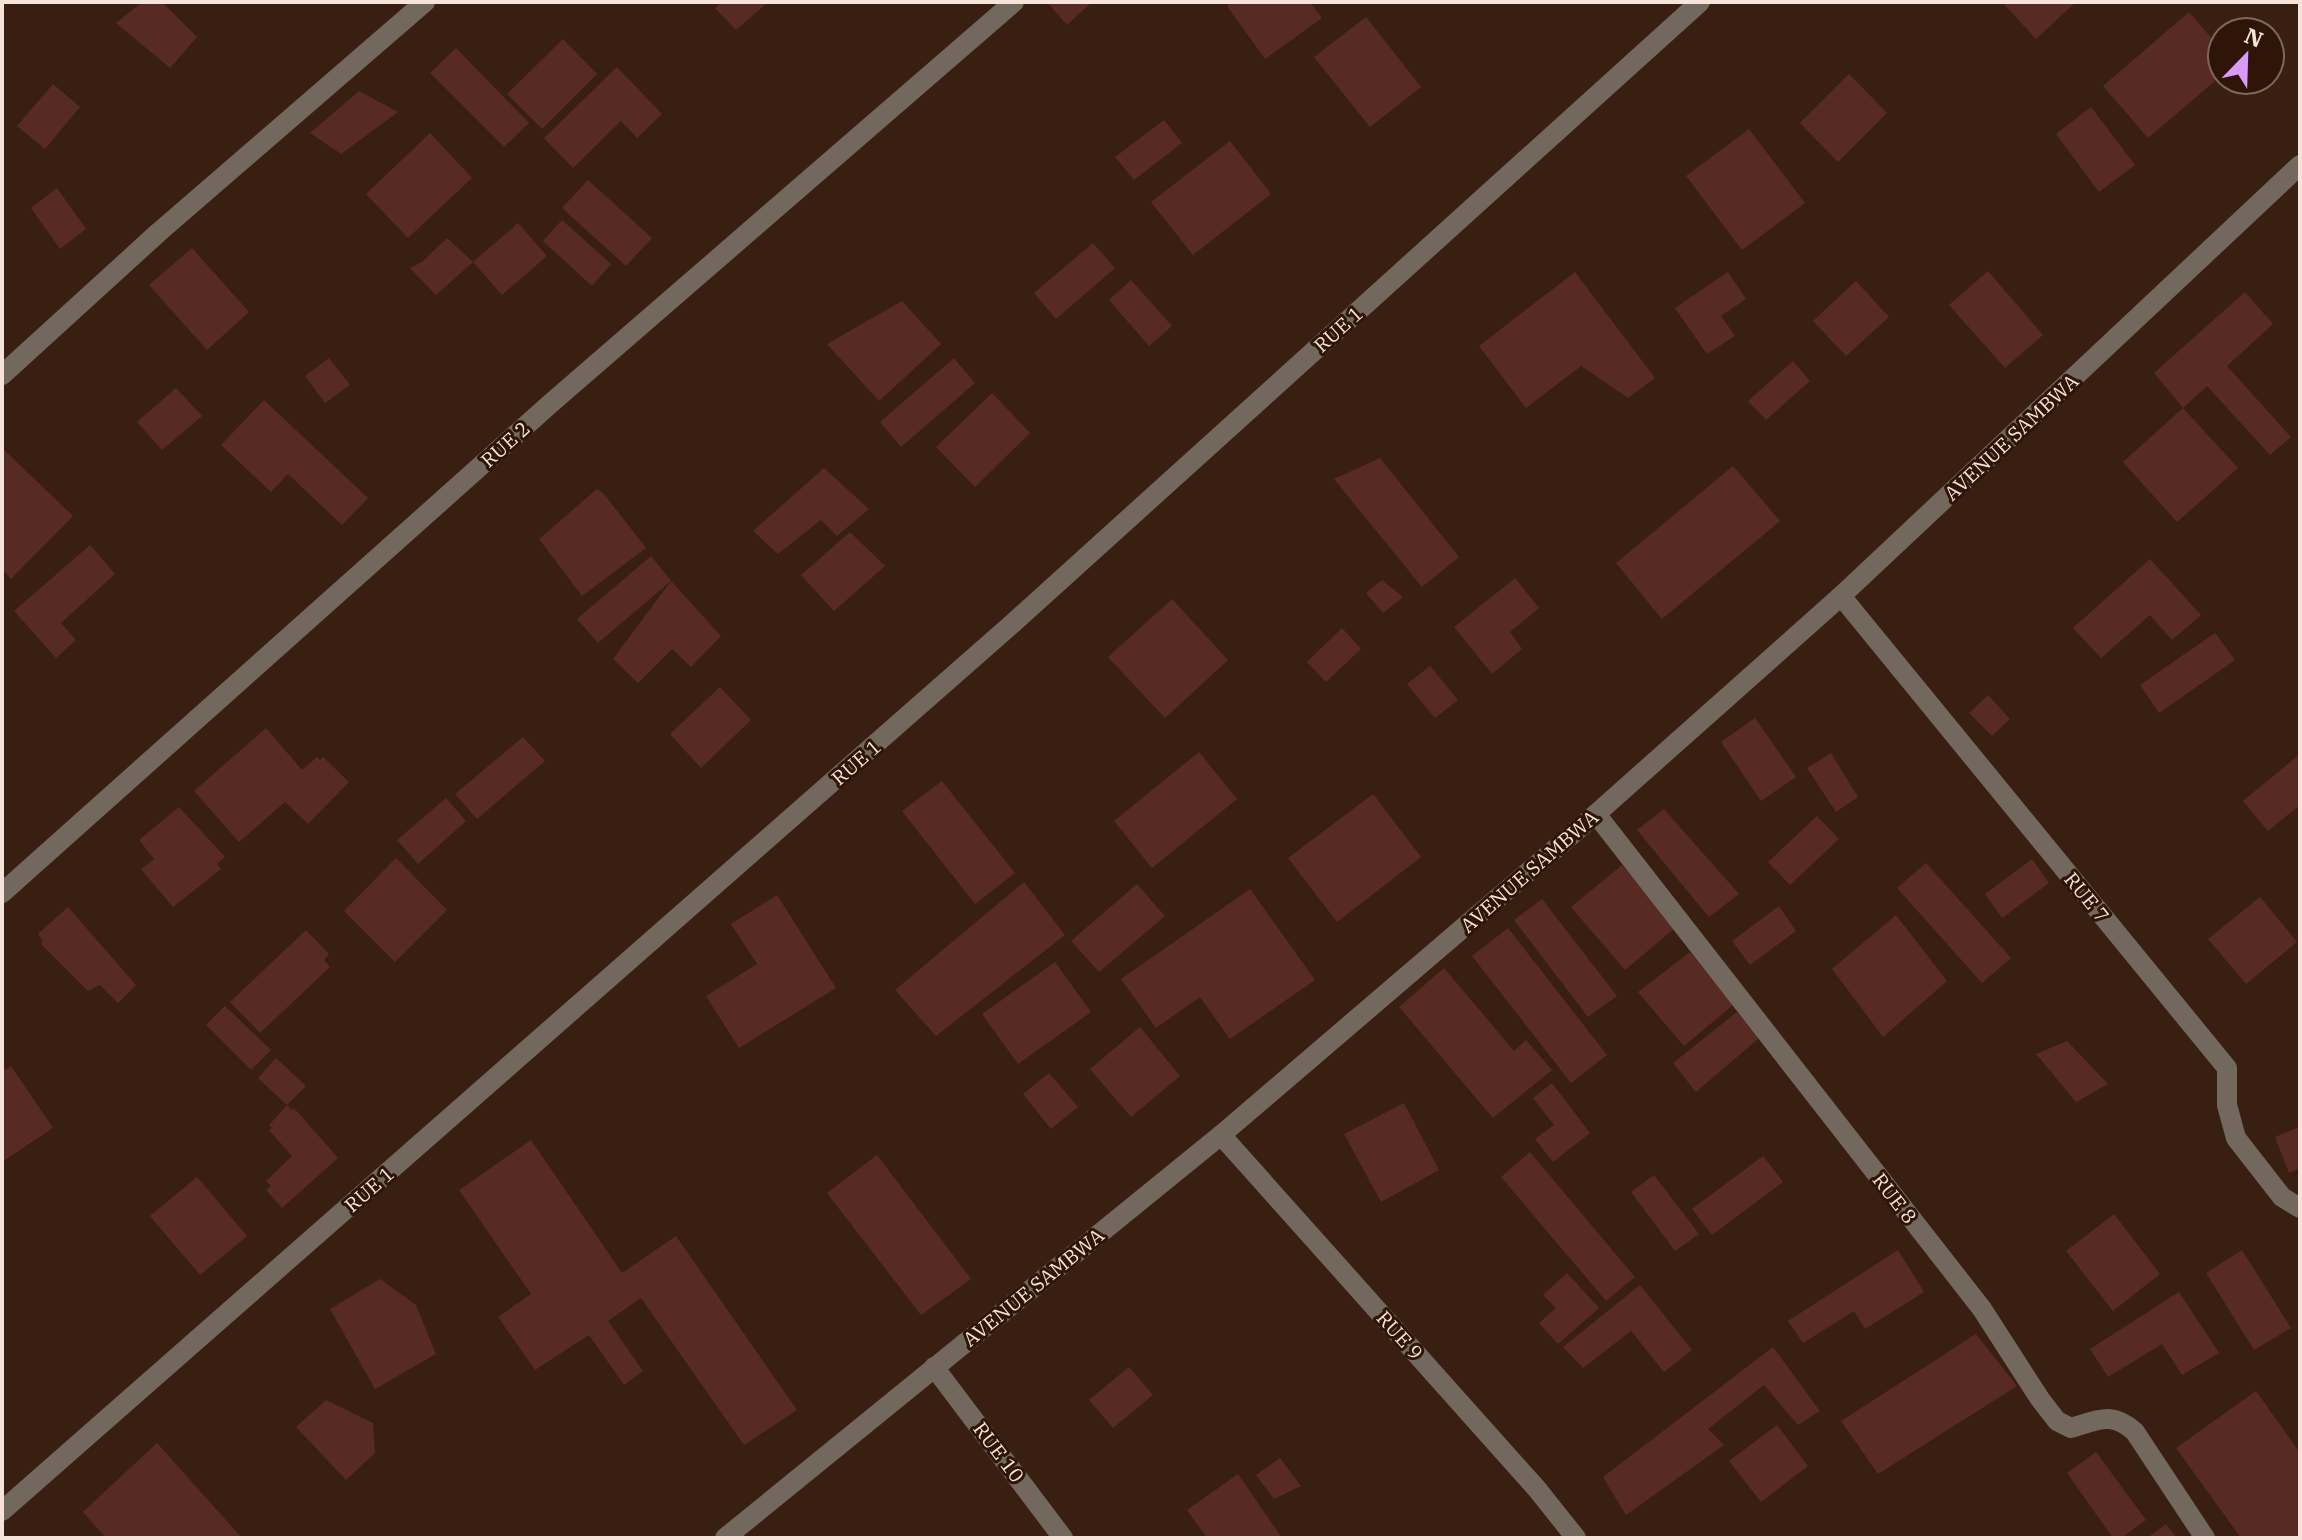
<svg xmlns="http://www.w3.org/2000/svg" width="2302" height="1540" font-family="'IBM Plex Serif',serif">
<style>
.building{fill:#572a24}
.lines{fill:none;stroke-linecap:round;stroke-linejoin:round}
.minor{stroke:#72685e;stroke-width:20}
.labels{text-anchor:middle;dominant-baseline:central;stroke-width:6;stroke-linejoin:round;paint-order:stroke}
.street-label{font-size:20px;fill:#f6e4db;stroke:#2e1508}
</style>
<rect width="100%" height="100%" fill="#391f12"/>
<!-- building -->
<g class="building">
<path d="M 142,2 L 162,2 L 197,37 L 170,68 L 116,23 Z"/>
<path d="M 722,2 L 768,2 L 736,30 L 715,8 Z"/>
<path d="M 1047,2 L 1092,2 L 1067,25 Z"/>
<path d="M 1232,2 L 1310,2 L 1322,18 L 1265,59 L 1227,6 Z"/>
<path d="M 2002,2 L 2076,2 L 2036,39 Z"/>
<path d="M 2189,12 L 2222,50 L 2222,75 L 2148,138 L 2103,86 Z"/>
<path d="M 1366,17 L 1421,87 L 1370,127 L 1314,57 Z"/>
<path d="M 563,39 L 597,74 L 542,129 L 507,94 Z"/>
<path d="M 456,48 L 529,123 L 504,147 L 430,73 Z"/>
<path d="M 617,67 L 662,114 L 637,138 L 621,121 L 573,168 L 544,138 Z"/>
<path d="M 1849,74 L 1887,113 L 1838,162 L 1800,123 Z"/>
<path d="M 53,84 L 80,107 L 45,149 L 17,126 Z"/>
<path d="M 359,91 L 398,112 L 341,154 L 310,133 Z"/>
<path d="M 2091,107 L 2135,165 L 2099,192 L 2056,134 Z"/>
<path d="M 1164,120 L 1182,143 L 1134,180 L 1115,157 Z"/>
<path d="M 1749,129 L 1805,203 L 1742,250 L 1686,176 Z"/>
<path d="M 430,133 L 472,178 L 408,238 L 366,194 Z"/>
<path d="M 1230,141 L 1271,194 L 1193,255 L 1151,202 Z"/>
<path d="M 588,180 L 652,238 L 626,266 L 562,208 Z"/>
<path d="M 57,188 L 86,229 L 60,249 L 31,208 Z"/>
<path d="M 562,220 L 611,264 L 592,286 L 543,241 Z"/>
<path d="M 518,223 L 547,256 L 502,295 L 473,262 Z"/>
<path d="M 447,238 L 473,262 L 436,295 L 410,268 L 422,262 Z"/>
<path d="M 1093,243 L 1115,268 L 1056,319 L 1034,293 Z"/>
<path d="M 192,248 L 249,312 L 207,350 L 149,285 Z"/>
<path d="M 1988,271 L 2043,335 L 2005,368 L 1949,305 Z"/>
<path d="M 1575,272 L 1655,378 L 1628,398 L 1581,366 L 1526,408 L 1479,346 Z"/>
<path d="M 1728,272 L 1746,299 L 1721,316 L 1735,336 L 1707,354 L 1675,308 Z"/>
<path d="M 1131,280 L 1172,326 L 1149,346 L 1109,300 Z"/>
<path d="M 1856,281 L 1889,317 L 1846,356 L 1813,321 Z"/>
<path d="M 2245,292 L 2273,324 L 2227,366 L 2291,437 L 2270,455 L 2207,386 L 2183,408 L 2154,373 Z"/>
<path d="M 902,301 L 941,344 L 879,401 L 827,344 Z"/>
<path d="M 329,358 L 350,385 L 325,403 L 305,376 Z"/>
<path d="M 954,358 L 975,383 L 901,447 L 880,422 Z"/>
<path d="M 1793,361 L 1810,381 L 1766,420 L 1748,401 Z"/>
<path d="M 176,388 L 202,416 L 162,450 L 137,422 Z"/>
<path d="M 992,393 L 1030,433 L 975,487 L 936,447 Z"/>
<path d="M 264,400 L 368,498 L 342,525 L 288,474 L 271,492 L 221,445 Z"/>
<path d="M 2183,408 L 2238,468 L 2177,522 L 2123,462 Z"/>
<path d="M 2,448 L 73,516 L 11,579 L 2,569 Z"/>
<path d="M 1380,458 L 1459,557 L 1422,587 L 1334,479 Z"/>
<path d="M 1733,466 L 1780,521 L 1662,619 L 1616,563 Z"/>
<path d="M 824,468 L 869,509 L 837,536 L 821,520 L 778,554 L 753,531 Z"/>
<path d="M 597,489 L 604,494 L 646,548 L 582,596 L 539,539 Z"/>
<path d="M 850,532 L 885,566 L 834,611 L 801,575 Z"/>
<path d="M 90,545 L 115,574 L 61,623 L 76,640 L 56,658 L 14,611 Z"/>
<path d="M 651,556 L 671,581 L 598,643 L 577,619 Z"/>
<path d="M 2150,559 L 2201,615 L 2172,640 L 2150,615 L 2101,658 L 2073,628 Z"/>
<path d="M 1515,578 L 1539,608 L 1510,632 L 1522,649 L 1492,674 L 1454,627 Z"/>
<path d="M 1382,580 L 1403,597 L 1383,613 L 1366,593 Z"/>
<path d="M 671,581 L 721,636 L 691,667 L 672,649 L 638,683 L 613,659 Z"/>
<path d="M 1172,599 L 1228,660 L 1165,718 L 1108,657 Z"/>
<path d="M 1342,628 L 1361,649 L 1326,682 L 1307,662 Z"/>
<path d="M 2215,633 L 2235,660 L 2159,713 L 2140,685 Z"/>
<path d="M 1430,666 L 1458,700 L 1435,718 L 1407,684 Z"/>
<path d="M 720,687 L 751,720 L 701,768 L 670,734 Z"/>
<path d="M 1988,695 L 2010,719 L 1992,736 L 1969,713 Z"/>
<path d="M 1755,718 L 1796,777 L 1761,801 L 1721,742 Z"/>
<path d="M 266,728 L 302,770 L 317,757 L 320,760 L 323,757 L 349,782 L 308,824 L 285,802 L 239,842 L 194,791 Z"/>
<path d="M 523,737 L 545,761 L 477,819 L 455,794 Z"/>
<path d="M 1199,752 L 1237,799 L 1152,868 L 1114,821 Z"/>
<path d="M 1831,753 L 1858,797 L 1836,812 L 1807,768 Z"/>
<path d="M 2300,754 L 2300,805 L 2268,831 L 2243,801 Z"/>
<path d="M 942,781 L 1015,873 L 975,904 L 902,811 Z"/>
<path d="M 1373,794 L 1421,857 L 1337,922 L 1288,858 Z"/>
<path d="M 446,798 L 466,821 L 418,864 L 397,840 Z"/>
<path d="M 179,807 L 225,857 L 217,864 L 221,869 L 173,907 L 141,869 L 154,859 L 139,840 Z"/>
<path d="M 1664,809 L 1739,894 L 1709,917 L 1637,830 Z"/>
<path d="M 1817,816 L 1839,839 L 1790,885 L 1768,862 Z"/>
<path d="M 396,858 L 447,910 L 395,962 L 344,911 Z"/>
<path d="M 2032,859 L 2049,883 L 2002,918 L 1985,894 Z"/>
<path d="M 1926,863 L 2011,958 L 1982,983 L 1897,888 Z"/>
<path d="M 1622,865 L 1676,927 L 1625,970 L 1571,907 Z"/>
<path d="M 1024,882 L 1065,935 L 936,1036 L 895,990 Z"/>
<path d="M 1137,884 L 1165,916 L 1099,972 L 1071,941 Z"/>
<path d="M 1250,889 L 1315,980 L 1230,1039 L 1200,997 L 1156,1028 L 1121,979 Z"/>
<path d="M 777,895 L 836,988 L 739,1048 L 706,996 L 757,964 L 731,924 Z"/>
<path d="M 2260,897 L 2297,942 L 2246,984 L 2208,939 Z"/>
<path d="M 1542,899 L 1617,996 L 1588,1017 L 1514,920 Z"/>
<path d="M 1779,906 L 1796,931 L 1750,965 L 1732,941 Z"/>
<path d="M 68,907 L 136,985 L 118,1003 L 100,985 L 88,991 L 41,944 L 43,941 L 38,934 Z"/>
<path d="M 1896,915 L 1947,981 L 1883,1037 L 1832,969 Z"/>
<path d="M 1508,928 L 1607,1055 L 1571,1083 L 1472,956 Z"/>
<path d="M 306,930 L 329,954 L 324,960 L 330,967 L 260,1033 L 230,1002 Z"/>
<path d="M 1690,952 L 1733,1005 L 1684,1046 L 1638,992 Z"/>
<path d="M 1055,962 L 1091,1012 L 1018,1064 L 982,1014 Z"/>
<path d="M 1444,968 L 1514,1051 L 1526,1040 L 1552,1070 L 1493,1118 L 1399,1007 Z"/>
<path d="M 225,1006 L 271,1050 L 251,1070 L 206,1025 Z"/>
<path d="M 1737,1012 L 1759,1038 L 1696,1092 L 1673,1063 Z"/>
<path d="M 1140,1027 L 1180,1076 L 1131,1117 L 1090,1069 Z"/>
<path d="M 2067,1041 L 2108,1084 L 2076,1102 L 2036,1054 Z"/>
<path d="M 276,1058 L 306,1086 L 287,1105 L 258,1078 Z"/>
<path d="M 11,1066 L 53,1128 L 2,1162 L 2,1072 Z"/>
<path d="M 1049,1073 L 1078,1107 L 1051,1129 L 1023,1094 Z"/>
<path d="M 1552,1083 L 1590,1133 L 1553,1162 L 1535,1139 L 1554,1125 L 1533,1098 Z"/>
<path d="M 1404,1103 L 1439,1170 L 1381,1202 L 1344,1134 Z"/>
<path d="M 287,1105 L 292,1110 L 294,1108 L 338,1158 L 282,1208 L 266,1190 L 271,1186 L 266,1181 L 292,1156 L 269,1130 L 272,1128 L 269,1125 Z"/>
<path d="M 2300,1127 L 2300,1168 L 2289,1173 L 2275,1137 Z"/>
<path d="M 531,1140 L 622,1273 L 676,1236 L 797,1410 L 744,1445 L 641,1298 L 608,1321 L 643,1371 L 624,1385 L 589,1335 L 535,1370 L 498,1317 L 531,1294 L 459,1190 Z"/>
<path d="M 1530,1152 L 1635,1277 L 1606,1301 L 1501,1177 Z"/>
<path d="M 877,1155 L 971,1279 L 921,1315 L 827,1193 Z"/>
<path d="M 1763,1156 L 1783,1182 L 1712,1235 L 1692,1209 Z"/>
<path d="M 1654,1175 L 1699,1234 L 1675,1251 L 1631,1192 Z"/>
<path d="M 197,1177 L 247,1236 L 200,1275 L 150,1216 Z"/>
<path d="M 2114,1214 L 2160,1274 L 2113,1311 L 2066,1251 Z"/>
<path d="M 1898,1250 L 1924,1292 L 1865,1329 L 1854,1311 L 1803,1343 L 1788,1321 Z"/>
<path d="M 2242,1250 L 2291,1328 L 2254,1350 L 2206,1273 Z"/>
<path d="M 1567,1273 L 1599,1308 L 1558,1344 L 1539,1323 L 1556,1308 L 1543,1295 Z"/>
<path d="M 380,1279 L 416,1305 L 436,1354 L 375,1389 L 330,1309 Z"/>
<path d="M 1640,1285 L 1692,1350 L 1664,1372 L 1631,1331 L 1583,1368 L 1563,1347 Z"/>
<path d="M 2179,1292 L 2219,1353 L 2182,1375 L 2162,1344 L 2108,1377 L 2090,1349 Z"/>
<path d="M 1976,1334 L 2017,1386 L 1878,1474 L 1841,1421 Z"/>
<path d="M 1773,1347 L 1820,1411 L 1798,1425 L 1764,1385 L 1708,1429 L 1724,1445 L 1626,1515 L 1603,1477 Z"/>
<path d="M 1129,1367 L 1153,1395 L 1113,1428 L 1089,1400 Z"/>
<path d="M 2256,1391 L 2300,1453 L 2298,1538 L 2241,1538 L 2176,1448 Z"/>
<path d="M 326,1400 L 373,1423 L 375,1453 L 346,1480 L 296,1427 Z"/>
<path d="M 1777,1425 L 1808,1466 L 1761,1502 L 1729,1461 Z"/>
<path d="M 157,1443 L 242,1538 L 106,1538 L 83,1512 Z"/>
<path d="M 2096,1452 L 2146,1520 L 2121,1538 L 2113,1538 L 2067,1473 Z"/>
<path d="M 1280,1458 L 1301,1486 L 1274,1499 L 1256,1475 Z"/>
<path d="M 1238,1474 L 1282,1538 L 1207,1538 L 1187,1510 Z"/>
<path d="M 2166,1524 L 2177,1538 L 2147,1538 Z"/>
</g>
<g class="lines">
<!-- minor -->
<g class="minor">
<path d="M 2,375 L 159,232 L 425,2"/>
<path d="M 1841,596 L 2227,1068 L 2227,1105 L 2236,1138 L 2282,1197 L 2300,1208"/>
<path d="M 1596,814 L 1982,1309 L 2040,1399 L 2057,1421 L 2071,1428 C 2098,1420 2112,1411 2135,1432 L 2205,1538"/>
<path d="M 2,893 L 550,404 L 1014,2"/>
<path d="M 1221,1135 L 1537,1489 L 1576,1538"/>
<path d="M 934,1367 L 1063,1538"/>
<path d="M 2,1511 L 1012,624 L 1700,2"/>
<path d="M 725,1538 L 1221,1135 L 1596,814 L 1841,596 L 2300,165"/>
</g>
</g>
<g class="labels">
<!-- street labels -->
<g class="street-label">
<text transform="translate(1338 329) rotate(-42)">RUE 1</text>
<text transform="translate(2011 437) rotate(-43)">AVENUE SAMBWA</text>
<text transform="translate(505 444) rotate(-42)">RUE 2</text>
<text transform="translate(856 762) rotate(-41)">RUE 1</text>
<text transform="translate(1529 871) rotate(-41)">AVENUE SAMBWA</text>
<text transform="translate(2087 897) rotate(51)">RUE 7</text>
<text transform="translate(369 1189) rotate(-41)">RUE 1</text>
<text transform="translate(1895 1198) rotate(52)">RUE 8</text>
<text transform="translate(1033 1287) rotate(-39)">AVENUE SAMBWA</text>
<text transform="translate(1400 1335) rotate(48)">RUE 9</text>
<text transform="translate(999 1452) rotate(53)">RUE 10</text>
</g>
</g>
<!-- border -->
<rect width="2302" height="1540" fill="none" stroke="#f6e4db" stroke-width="8"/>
<!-- north arrow -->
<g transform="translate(2246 56) rotate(23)"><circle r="38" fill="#2e1508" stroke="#7e685c" stroke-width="2"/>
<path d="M0-6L14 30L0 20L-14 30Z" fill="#da9af7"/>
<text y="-12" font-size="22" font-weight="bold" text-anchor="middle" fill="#f6e4db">N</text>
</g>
</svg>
